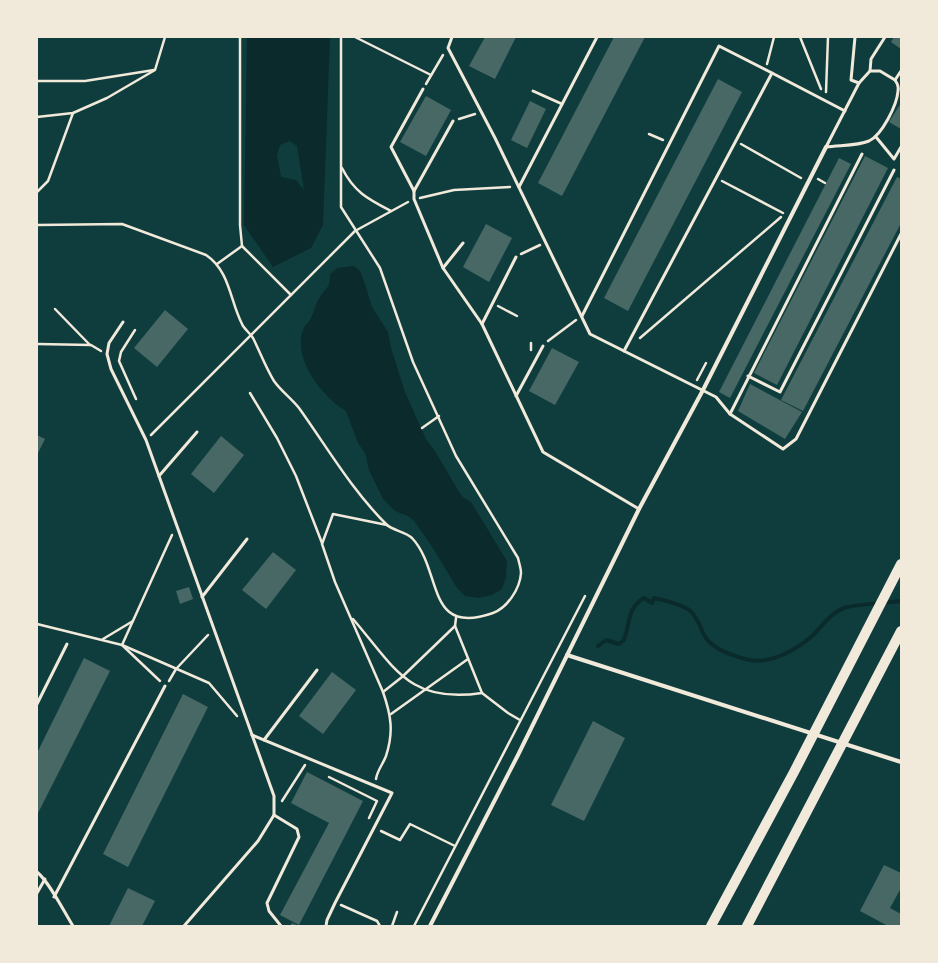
<svg xmlns="http://www.w3.org/2000/svg" width="938" height="963" font-family="'DM Sans',sans-serif">
<style>
.water{fill:#0a2a2b;fill-rule:evenodd}
.lines{fill:none;stroke-linecap:round;stroke-linejoin:round}
.stream{stroke:#0a2a2b;stroke-width:4}
.building{fill:#486865}
.path{stroke:#f1e9da;stroke-width:2.5}
.service{stroke:#f1e9da;stroke-width:3}
.minor{stroke:#f1e9da;stroke-width:4}
.primary{stroke:#f1e9da;stroke-width:10}
</style>
<rect width="100%" height="100%" fill="#0f3d3e"/>
<!-- water -->
<g class="water">
<path d="M 247,37 L 330,37 L 323,225 L 311,248 L 273,267 L 244,225 ZM 290,141 L 297,146 L 304,190 L 296,180 L 281,177 L 277,155 L 280,145 Z"/>
<path d="M 354,266 L 360,271 L 364,281 L 372,307 L 388,332 L 391,348 L 405,392 L 426,439 L 435,451 L 459,492 L 464,498 L 471,502 L 507,561 L 506,577 L 502,589 L 492,595 L 478,598 L 465,596 L 457,588 L 431,545 L 414,521 L 408,516 L 395,511 L 383,499 L 369,470 L 365,453 L 358,443 L 346,411 C 323,398 292,358 303,330 C 304,326 308,323 310,320 C 314,313 315,304 320,297 C 327,286 330,289 330,274 L 337,268 Z"/>
</g>
<g class="lines">
<!-- stream -->
<path class="stream" d="M 598,646 L 606,640 L 619,644 L 624,640 C 630,624 627,608 644,598 L 652,603 L 654,598 C 665,600 677,604 686,608 C 694,612 700,625 703,633 C 710,649 733,656 749,660 C 771,664 796,650 812,636 C 822,627 830,613 844,608 C 856,604 887,603 901,601"/>
</g>
<!-- building -->
<g class="building">
<path d="M 485,37 L 516,37 L 495,79 L 469,66 Z"/>
<path d="M 614,37 L 645,37 L 562,196 L 538,183 Z"/>
<path d="M 894,37 L 901,37 L 901,49 L 891,42 Z"/>
<path d="M 718,79 L 742,92 L 628,311 L 604,298 Z"/>
<path d="M 426,96 L 451,110 L 426,156 L 400,142 Z"/>
<path d="M 530,101 L 546,109 L 527,148 L 511,140 Z"/>
<path d="M 901,103 L 901,129 L 889,122 Z"/>
<path d="M 865,156 L 888,168 L 777,385 L 754,373 Z"/>
<path d="M 839,158 L 851,164 L 730,398 L 719,392 Z"/>
<path d="M 897,177 L 901,179 L 901,223 L 803,411 L 781,400 Z"/>
<path d="M 486,224 L 512,238 L 489,282 L 463,267 Z"/>
<path d="M 165,310 L 188,329 L 157,367 L 134,348 Z"/>
<path d="M 552,348 L 579,362 L 555,405 L 529,391 Z"/>
<path d="M 750,384 L 802,412 L 785,439 L 738,411 Z"/>
<path d="M 37,435 L 45,439 L 37,455 Z"/>
<path d="M 221,436 L 244,455 L 214,493 L 191,474 Z"/>
<path d="M 273,552 L 296,570 L 266,609 L 242,590 Z"/>
<path d="M 189,587 L 193,599 L 180,604 L 176,591 Z"/>
<path d="M 84,658 L 110,671 L 37,815 L 37,753 Z"/>
<path d="M 332,672 L 356,690 L 323,734 L 299,716 Z"/>
<path d="M 183,694 L 208,707 L 128,867 L 103,854 Z"/>
<path d="M 593,721 L 625,738 L 584,821 L 551,805 Z"/>
<path d="M 307,772 L 363,801 L 299,925 L 280,915 L 329,823 L 291,803 Z"/>
<path d="M 884,865 L 901,873 L 901,888 L 890,908 L 901,914 L 901,926 L 888,926 L 860,911 Z"/>
<path d="M 128,888 L 155,901 L 142,926 L 109,926 Z"/>
<path d="M 292,923 L 299,926 L 290,926 Z"/>
</g>
<g class="lines">
<!-- path -->
<g class="path">
<path d="M 240,37 L 240,225 L 242,246 L 291,295"/>
<path d="M 355,37 L 431,75"/>
<path d="M 800,37 L 821,89"/>
<path d="M 767,64 L 774,37"/>
<path d="M 37,81 L 85,81 L 154,70"/>
<path d="M 426,84 L 443,55"/>
<path d="M 826,92 L 828,37"/>
<path d="M 37,117 L 73,113 L 107,98 L 155,70 L 165,37"/>
<path d="M 459,119 L 475,114"/>
<path d="M 649,134 L 663,140"/>
<path d="M 741,144 L 801,178"/>
<path d="M 342,168 C 354,192 368,199 391,211"/>
<path d="M 818,179 L 825,183"/>
<path d="M 722,181 L 783,213"/>
<path d="M 37,192 L 48,181 L 73,113"/>
<path d="M 420,198 L 454,190 L 510,187"/>
<path d="M 37,225 L 122,224 L 206,255 C 230,271 230,301 242,324 C 244,329 250,333 253,338 C 260,352 266,368 274,381 C 281,391 291,398 299,408 C 327,447 351,489 386,524 C 393,531 404,531 412,538 C 443,571 425,637 493,613 C 507,608 520,589 521,573 C 521,568 519,563 518,558 L 456,456 L 413,362 L 380,268 L 341,207 L 341,37"/>
<path d="M 521,254 L 540,245"/>
<path d="M 217,264 L 242,246"/>
<path d="M 498,306 L 517,316"/>
<path d="M 55,309 L 90,345"/>
<path d="M 135,330 L 121,352 L 119,361 L 136,399"/>
<path d="M 640,338 L 781,217"/>
<path d="M 548,341 L 576,320"/>
<path d="M 37,344 L 91,345 L 101,351"/>
<path d="M 531,350 L 531,343"/>
<path d="M 697,380 L 706,363"/>
<path d="M 250,393 L 277,438 L 296,476 L 322,543"/>
<path d="M 422,428 L 439,416"/>
<path d="M 151,435 L 355,231 L 408,202"/>
<path d="M 456,618 L 455,626 L 482,693 L 508,713 L 520,720"/>
<path d="M 353,619 C 395,668 409,704 482,693"/>
<path d="M 37,624 L 122,645 L 209,683 L 237,716"/>
<path d="M 103,639 L 133,621"/>
<path d="M 160,681 L 122,645 L 172,535"/>
<path d="M 169,681 L 176,669 L 208,635"/>
<path d="M 383,692 L 335,582 L 322,544 L 333,514 L 387,525"/>
<path d="M 391,714 L 468,659"/>
<path d="M 329,777 L 377,801 L 369,818"/>
<path d="M 376,779 C 377,771 383,764 386,756 C 394,732 391,715 383,692 L 402,677 L 455,626"/>
<path d="M 282,801 L 305,765"/>
<path d="M 381,831 L 400,840 L 410,824 L 455,846"/>
<path d="M 341,905 L 377,921 L 380,926"/>
<path d="M 392,926 L 397,912"/>
<path d="M 414,926 L 585,596"/>
</g>
<!-- service -->
<g class="service">
<path d="M 452,37 L 448,48 L 495,138 L 590,334 L 716,397 L 730,414 L 783,449 L 796,439 L 901,234"/>
<path d="M 855,37 L 851,80 L 859,83"/>
<path d="M 870,71 L 880,71 L 895,80 C 897,83 899,87 898,91 C 897,105 882,135 869,141 C 857,146 839,145 826,147 L 859,83 Z"/>
<path d="M 870,71 L 871,59 L 885,37"/>
<path d="M 772,73 L 845,111"/>
<path d="M 895,80 L 901,71"/>
<path d="M 533,91 L 562,104"/>
<path d="M 453,121 L 414,191 L 414,199 L 443,268 L 482,324 L 543,452 L 639,509"/>
<path d="M 876,137 L 894,159 L 901,147"/>
<path d="M 519,187 L 597,37"/>
<path d="M 414,191 L 391,147 L 423,89"/>
<path d="M 443,268 L 463,243"/>
<path d="M 582,316 L 719,46 L 772,73 L 624,351"/>
<path d="M 123,322 L 109,343 L 107,354 L 111,369 L 146,440 L 274,796 L 274,815 L 258,841 L 184,926"/>
<path d="M 482,324 L 516,257"/>
<path d="M 748,376 L 780,392 L 894,170"/>
<path d="M 516,396 L 543,346"/>
<path d="M 730,414 L 862,154"/>
<path d="M 159,476 L 197,432"/>
<path d="M 202,597 L 247,539"/>
<path d="M 37,704 L 67,644"/>
<path d="M 252,735 L 392,793 L 335,903 L 327,920 L 326,926"/>
<path d="M 264,740 L 317,670"/>
<path d="M 274,815 L 297,829 L 299,837 L 267,903 L 269,911 L 281,926"/>
<path d="M 37,872 C 50,883 63,910 73,926"/>
<path d="M 37,893 L 45,879"/>
<path d="M 54,897 L 165,686"/>
</g>
<!-- minor -->
<g class="minor">
<path d="M 567,655 L 901,762"/>
<path d="M 430,926 L 518,755 L 639,509 L 703,390 L 826,147"/>
</g>
<!-- primary -->
<g class="primary">
<path d="M 711,926 L 794,772 L 901,564"/>
<path d="M 747,926 L 901,631"/>
</g>
</g>
<!-- border -->
<rect width="938" height="963" fill="none" stroke="#f1e9da" stroke-width="76"/>
</svg>
